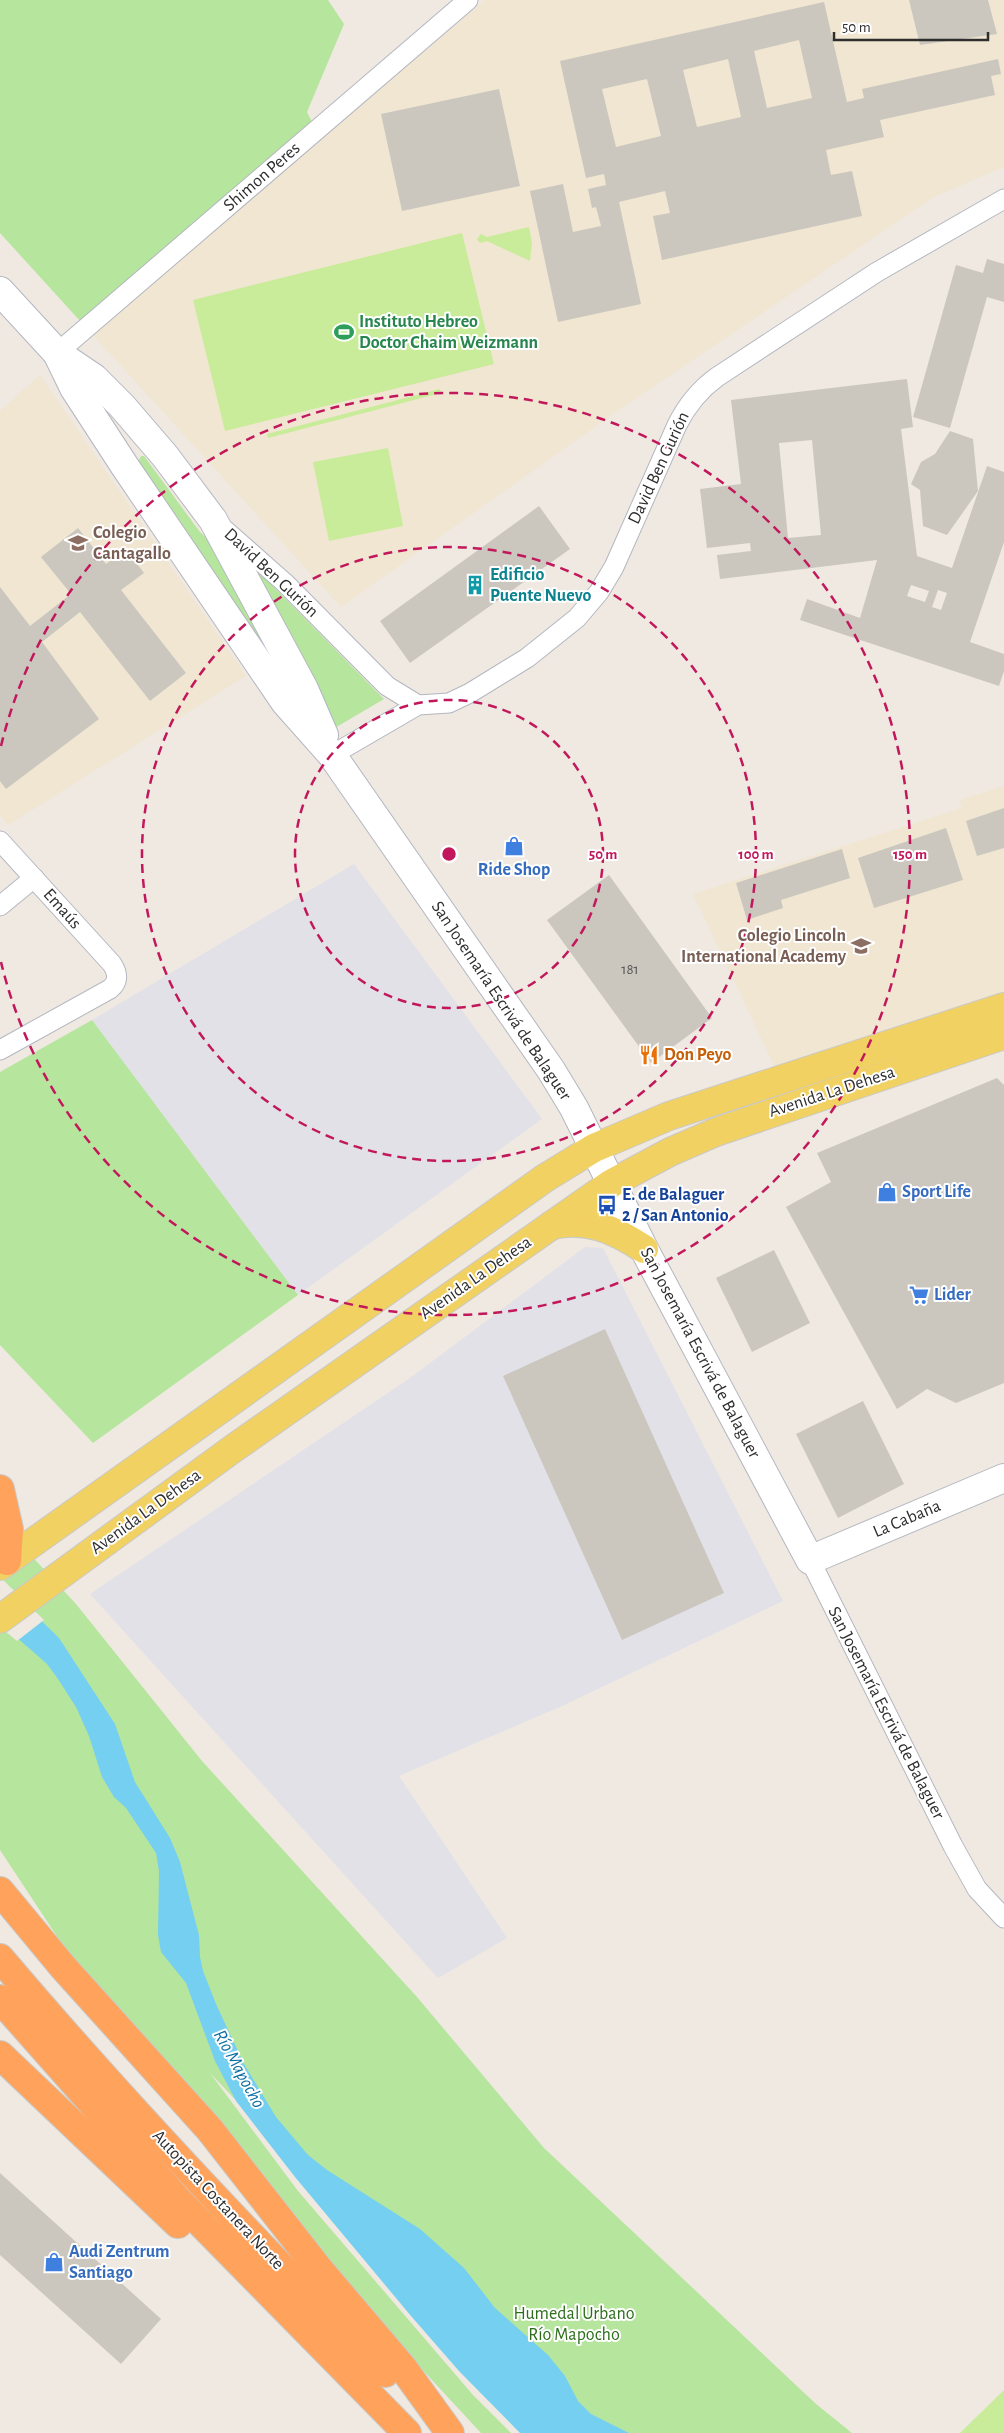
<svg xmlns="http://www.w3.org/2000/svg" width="1004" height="2433" font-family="'Alegreya Sans',sans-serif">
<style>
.industrial{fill:#e3e1e8}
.education{fill:#f0e6d1}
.green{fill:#b6e59e}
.pitch{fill:#c9ec9a}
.water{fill:#75cff0}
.pier{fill:#efe9e1}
.building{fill:#cbc7bf;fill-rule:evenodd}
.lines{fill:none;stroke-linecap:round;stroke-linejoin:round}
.street-casing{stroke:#b4b7c1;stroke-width:21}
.secondary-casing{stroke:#b4b7c1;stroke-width:30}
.primary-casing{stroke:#c9c9c9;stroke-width:30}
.highway-casing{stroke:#c9c9c9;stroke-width:30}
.street{stroke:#fff;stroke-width:19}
.secondary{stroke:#fff;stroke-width:28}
.primary{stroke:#f2d163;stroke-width:28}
.highway{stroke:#ffa35c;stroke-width:28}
.ring{fill:none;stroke:#c2185b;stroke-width:2.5;stroke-dasharray:9 6}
.labels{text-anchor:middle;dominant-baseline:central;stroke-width:4;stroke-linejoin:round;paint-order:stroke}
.number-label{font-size:15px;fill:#555452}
.street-label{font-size:18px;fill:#2e2e2e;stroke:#fff}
.leisure-label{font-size:18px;font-weight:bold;fill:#27864d;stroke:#fff;text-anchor:start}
.education-label{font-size:18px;font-weight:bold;fill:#785e54;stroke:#fff;text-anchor:start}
.culture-label{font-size:18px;font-weight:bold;fill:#0d838f;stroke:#fff;text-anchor:start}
.shop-label{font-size:18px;font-weight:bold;fill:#366cbe;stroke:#fff;text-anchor:start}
.food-label{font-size:18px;font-weight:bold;fill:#c56008;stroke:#fff;text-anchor:start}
.transit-label{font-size:18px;font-weight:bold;fill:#164399;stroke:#fff;text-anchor:start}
.park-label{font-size:18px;fill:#2c6e1b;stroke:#fff}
.water-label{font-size:19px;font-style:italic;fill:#0d6fa3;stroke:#fff}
.centre{fill:#c2185b;stroke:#fff;stroke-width:2.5}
.ring-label{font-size:15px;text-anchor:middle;font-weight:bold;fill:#c2185b;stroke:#fff;stroke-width:4;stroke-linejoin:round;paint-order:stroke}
</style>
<rect width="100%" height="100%" fill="#efe9e1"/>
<!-- industrial -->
<g class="industrial">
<path d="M 354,864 L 542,1119 L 298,1295 L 92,1020 Z"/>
<path d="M 585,1247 L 603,1248 L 783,1601 L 562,1706 L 399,1776 L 507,1938 L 438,1978 L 90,1594 L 410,1378 Z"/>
</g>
<!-- education -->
<g class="education">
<path d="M 485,0 L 1004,0 L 1004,167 L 934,197 L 616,412 L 341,607 L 91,333 Z"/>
<path d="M 40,375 L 246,676 L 8,825 L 0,815 L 0,411 Z"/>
<path d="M 1004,786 L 1004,997 L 776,1070 L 693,894 L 962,808 L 960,800 Z"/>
</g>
<!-- green -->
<g class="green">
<path d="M 0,0 L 328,0 L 344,24 L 307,112 L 320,138 L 91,333 L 0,233 Z"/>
<path d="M 141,456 L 144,456 L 200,532 L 208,539 L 251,616 L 263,647 L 138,462 Z"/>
<path d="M 251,564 L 384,699 L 333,729 Z"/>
<path d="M 92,1020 L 298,1295 L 93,1443 L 0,1345 L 0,1072 Z"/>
<path d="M 0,1522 L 76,1604 L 202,1761 L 417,1997 L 544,2148 L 816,2404 L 852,2433 L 525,2433 L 248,2113 L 210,2073 L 298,2191 L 473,2395 L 511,2433 L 481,2433 L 368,2311 L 259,2170 L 197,2097 L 64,1947 L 0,1850 Z"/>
</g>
<!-- pitch -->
<g class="pitch">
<path d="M 529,227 L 532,243 L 530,261 L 487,241 L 480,243 L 477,239 L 481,234 L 487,237 Z"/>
<path d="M 462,233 L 494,364 L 225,431 L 193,300 Z"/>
<path d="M 440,389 L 441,393 L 268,438 L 267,434 Z"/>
<path d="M 388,448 L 403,526 L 329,541 L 313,462 Z"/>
<path d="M 1004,2390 L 1004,2433 L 960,2433 Z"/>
</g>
<!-- water -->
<path class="water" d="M 0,1580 L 59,1638 L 115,1724 L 135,1782 L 170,1838 L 180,1862 L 199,1935 L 200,1957 L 203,1971 L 216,2004 L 244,2064 L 276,2117 L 308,2155 L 327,2170 L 420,2229 L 464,2268 L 495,2308 L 548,2355 L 565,2376 L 578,2401 L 591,2414 L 629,2433 L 520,2433 L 459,2371 L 411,2316 L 295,2177 L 236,2101 L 215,2061 L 186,1983 L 161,1952 L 158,1935 L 159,1871 L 156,1853 L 126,1808 L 114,1797 L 102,1777 L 89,1736 L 76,1707 L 58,1679 L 47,1664 L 14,1635 Z"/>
<!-- pier -->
<path class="pier" d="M 0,1577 L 44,1620 L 17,1641 L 0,1627 Z"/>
<!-- building -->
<g class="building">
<path d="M 909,0 L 988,0 L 997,34 L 920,45 Z"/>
<path d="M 824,2 L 847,102 L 864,98 L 862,89 L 998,59 L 1001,74 L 991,76 L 995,95 L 880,120 L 884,137 L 826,150 L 831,175 L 852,171 L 862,216 L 662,260 L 653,216 L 670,213 L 665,191 L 619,202 L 641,304 L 558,322 L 530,191 L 563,184 L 573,232 L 601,226 L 596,207 L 592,208 L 588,189 L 606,185 L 604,174 L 586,178 L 560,61 ZM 799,40 L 812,98 L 767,108 L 754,51 ZM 728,59 L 741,117 L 697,127 L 683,70 ZM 647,79 L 661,136 L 616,147 L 602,89 Z"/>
<path d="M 499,89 L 520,186 L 402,211 L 381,114 Z"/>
<path d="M 987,259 L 1004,264 L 1004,302 L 987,297 L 950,428 L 913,417 L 956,265 L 983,273 Z"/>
<path d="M 907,379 L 913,427 L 901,429 L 917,556 L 952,568 L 987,466 L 1004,472 L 1004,542 L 970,642 L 1004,654 L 1004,671 L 999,686 L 800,620 L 807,599 L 860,618 L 877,560 L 720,579 L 717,555 L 751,551 L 750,543 L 707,548 L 700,489 L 741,484 L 731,400 ZM 812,440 L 821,535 L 788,538 L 779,443 ZM 911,585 L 929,591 L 925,602 L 907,596 ZM 938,590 L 947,593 L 941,610 L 932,607 Z"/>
<path d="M 950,431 L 973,439 L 978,491 L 947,535 L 923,526 L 920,490 L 911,484 L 921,462 L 935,454 Z"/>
<path d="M 539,506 L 570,549 L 410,663 L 380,621 Z"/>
<path d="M 78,528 L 106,564 L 126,549 L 144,573 L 121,590 L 186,673 L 150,701 L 80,612 L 42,642 L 99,719 L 6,789 L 0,781 L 0,587 L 30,626 L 71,594 L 41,557 Z"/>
<path d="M 1004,808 L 1004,848 L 977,856 L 966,821 Z"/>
<path d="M 946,828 L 963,880 L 874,908 L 858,858 Z"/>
<path d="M 842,849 L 850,878 L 781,900 L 783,908 L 747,920 L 736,883 Z"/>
<path d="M 609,875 L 712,1018 L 651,1063 L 547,920 Z"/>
<path d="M 997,1078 L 1004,1085 L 1004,1383 L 956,1403 L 927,1389 L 897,1409 L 786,1207 L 831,1182 L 817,1153 Z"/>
<path d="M 774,1250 L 810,1323 L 752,1352 L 716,1278 Z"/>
<path d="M 605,1329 L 724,1593 L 622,1640 L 503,1376 Z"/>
<path d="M 863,1401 L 904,1484 L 838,1518 L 796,1434 Z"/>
<path d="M 0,2173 L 161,2319 L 121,2364 L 0,2255 Z"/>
</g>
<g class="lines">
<defs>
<g id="street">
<path d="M 57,353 L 468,0"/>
<path d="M 225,530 L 285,583 L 387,686 L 418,705"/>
<path d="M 332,755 L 418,705 L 449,703 L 470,693 L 527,658 L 577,618 L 599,592 L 614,567 L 677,425 C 687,405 699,390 717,377 L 877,272 L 1004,199"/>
<path d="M 0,841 L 112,964 C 118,973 119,982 110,989 L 0,1050"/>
<path d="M 0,906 L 34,878"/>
<path d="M 810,1560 L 953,1846 L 977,1889 L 1004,1918"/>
</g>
<g id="secondary">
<path d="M 0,291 L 57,353 L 94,378 L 122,406 L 165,456 L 213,520 L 304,689 L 324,735"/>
<path d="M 57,353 L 74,388 L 124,465 L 285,702 L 332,755 L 551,1070 L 574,1108 L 644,1249 L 810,1560 L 1004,1478"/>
</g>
<g id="primary">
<path d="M 552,1225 C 588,1217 615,1230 644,1249"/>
<path d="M 0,1566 L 545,1178 L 594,1148 L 669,1116 L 1004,1007"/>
<path d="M 0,1619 L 234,1448 L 612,1183 L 670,1152 L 716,1132 L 1004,1035"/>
</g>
<g id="highway">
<path d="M 0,1489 L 9,1529 L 7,1561"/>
<path d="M 0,1891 L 63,1967 L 210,2130 L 318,2268 L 403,2368 L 450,2433"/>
<path d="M 0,1958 C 123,2103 252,2239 385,2373"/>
<path d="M 0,1999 L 177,2199 L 407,2433"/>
<path d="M 0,2055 L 178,2224"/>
</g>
</defs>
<!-- street casing -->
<use href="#street" class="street-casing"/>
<!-- secondary casing -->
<use href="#secondary" class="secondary-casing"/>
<!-- primary casing -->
<use href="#primary" class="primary-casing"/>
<!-- highway casing -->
<use href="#highway" class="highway-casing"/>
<!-- street -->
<use href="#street" class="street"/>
<!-- secondary -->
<use href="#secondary" class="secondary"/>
<!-- primary -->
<use href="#primary" class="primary"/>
<!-- highway -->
<use href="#highway" class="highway"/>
</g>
<!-- distance rings -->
<g class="ring">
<circle cx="449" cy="854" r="154"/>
<circle cx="449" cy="854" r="307"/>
<path d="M1 746A461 461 0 1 1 1 962"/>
</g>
<!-- icons -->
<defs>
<symbol id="stadium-bare" viewBox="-9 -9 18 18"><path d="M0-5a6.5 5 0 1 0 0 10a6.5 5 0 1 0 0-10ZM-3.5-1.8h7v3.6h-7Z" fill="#2e9e5b" stroke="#fff" stroke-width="2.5" paint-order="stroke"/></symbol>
<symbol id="school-bare" viewBox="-9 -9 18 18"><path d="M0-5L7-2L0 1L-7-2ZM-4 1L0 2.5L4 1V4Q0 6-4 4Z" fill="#8d6e63" stroke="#fff" stroke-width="2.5" paint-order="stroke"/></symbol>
<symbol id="building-bare" viewBox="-9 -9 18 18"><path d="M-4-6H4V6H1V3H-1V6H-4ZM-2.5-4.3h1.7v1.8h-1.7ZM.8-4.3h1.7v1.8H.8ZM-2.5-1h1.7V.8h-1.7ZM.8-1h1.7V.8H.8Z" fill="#0f9aa8" stroke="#fff" stroke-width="2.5" paint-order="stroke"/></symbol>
<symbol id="shop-bare" viewBox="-9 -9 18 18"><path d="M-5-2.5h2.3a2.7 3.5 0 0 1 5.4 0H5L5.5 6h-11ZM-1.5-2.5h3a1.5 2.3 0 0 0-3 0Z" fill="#3f7fe0" stroke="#fff" stroke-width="2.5" paint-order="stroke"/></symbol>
<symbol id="restaurant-bare" viewBox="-9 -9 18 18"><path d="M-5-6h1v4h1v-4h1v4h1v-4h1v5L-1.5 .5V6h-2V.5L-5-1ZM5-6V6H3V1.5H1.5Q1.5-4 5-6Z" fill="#e8710a" stroke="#fff" stroke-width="2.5" paint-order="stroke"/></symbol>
<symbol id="bus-bare" viewBox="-9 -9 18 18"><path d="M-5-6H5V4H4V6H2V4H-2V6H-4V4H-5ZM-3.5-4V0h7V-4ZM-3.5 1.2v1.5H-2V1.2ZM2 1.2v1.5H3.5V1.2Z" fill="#1a4fb4" stroke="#fff" stroke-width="2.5" paint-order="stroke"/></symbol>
<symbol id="supermarket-bare" viewBox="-9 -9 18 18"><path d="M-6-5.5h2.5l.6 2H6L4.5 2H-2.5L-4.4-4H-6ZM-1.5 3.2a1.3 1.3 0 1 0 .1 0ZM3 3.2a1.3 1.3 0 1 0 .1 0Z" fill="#3f7fe0" stroke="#fff" stroke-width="2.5" paint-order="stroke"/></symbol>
</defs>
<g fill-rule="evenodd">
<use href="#stadium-bare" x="330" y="318" width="28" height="28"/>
<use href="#school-bare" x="64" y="529" width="28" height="28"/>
<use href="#building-bare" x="461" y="571" width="28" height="28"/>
<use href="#shop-bare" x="500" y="832" width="28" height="28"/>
<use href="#school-bare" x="847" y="932" width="28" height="28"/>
<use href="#restaurant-bare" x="635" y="1041" width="28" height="28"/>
<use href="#shop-bare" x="873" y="1178" width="28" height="28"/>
<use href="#bus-bare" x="593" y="1191" width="28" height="28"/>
<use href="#supermarket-bare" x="905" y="1281" width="28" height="28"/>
<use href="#shop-bare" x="40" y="2248" width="28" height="28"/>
</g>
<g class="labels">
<!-- number labels -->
<g class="number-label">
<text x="630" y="969">181</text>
</g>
<!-- street labels -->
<g class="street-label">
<text transform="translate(262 177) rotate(-41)">Shimon Peres</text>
<text transform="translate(659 468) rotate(-65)">David Ben Gurión</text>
<text transform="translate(271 573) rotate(43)">David Ben Gurión</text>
<text transform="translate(62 909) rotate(48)">Emaús</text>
<text transform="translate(501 1001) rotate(56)">San Josemaría Escrivá de Balaguer</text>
<text transform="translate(832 1092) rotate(-18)">Avenida La Dehesa</text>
<text transform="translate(476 1278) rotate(-35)">Avenida La Dehesa</text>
<text transform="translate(700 1353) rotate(62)">San Josemaría Escrivá de Balaguer</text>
<text transform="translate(146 1512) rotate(-36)">Avenida La Dehesa</text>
<text transform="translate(907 1519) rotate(-23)">La Cabaña</text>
<text transform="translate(886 1713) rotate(63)">San Josemaría Escrivá de Balaguer</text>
<text transform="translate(218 2200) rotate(47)">Autopista Costanera Norte</text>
</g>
<!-- leisure labels -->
<g class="leisure-label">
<text x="359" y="322">Instituto Hebreo<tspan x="359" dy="21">Doctor Chaim Weizmann</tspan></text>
</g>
<!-- education labels -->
<g class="education-label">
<text x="93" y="533">Colegio<tspan x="93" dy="21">Cantagallo</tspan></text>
<text x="846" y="936" text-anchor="end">Colegio Lincoln<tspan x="846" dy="21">International Academy</tspan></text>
</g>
<!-- culture labels -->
<g class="culture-label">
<text x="490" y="575">Edificio<tspan x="490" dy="21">Puente Nuevo</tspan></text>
</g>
<!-- shop labels -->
<g class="shop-label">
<text x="514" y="870" text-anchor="middle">Ride Shop</text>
<text x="902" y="1192">Sport Life</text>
<text x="934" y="1295">Lider</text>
<text x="69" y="2252">Audi Zentrum<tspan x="69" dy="21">Santiago</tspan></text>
</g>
<!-- food labels -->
<g class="food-label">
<text x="664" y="1055">Don Peyo</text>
</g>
<!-- transit labels -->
<g class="transit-label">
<text x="622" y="1195">E. de Balaguer<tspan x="622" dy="21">2 / San Antonio</tspan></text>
</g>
<!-- park labels -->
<g class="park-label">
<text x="574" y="2314">Humedal Urbano<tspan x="574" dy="21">Río Mapocho</tspan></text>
</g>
<!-- water labels -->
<g class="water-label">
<text transform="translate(239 2069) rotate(61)">Río Mapocho</text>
</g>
</g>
<circle cx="449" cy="854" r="8" class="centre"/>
<g class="ring-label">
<text x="603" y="859">50 m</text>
<text x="756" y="859">100 m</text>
<text x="910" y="859">150 m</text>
</g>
<!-- scale -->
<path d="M834 32v8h154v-8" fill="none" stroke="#2e2e2e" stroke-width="2.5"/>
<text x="842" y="32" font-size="15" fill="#2e2e2e" stroke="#ffffff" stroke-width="4" paint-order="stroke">50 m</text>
</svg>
